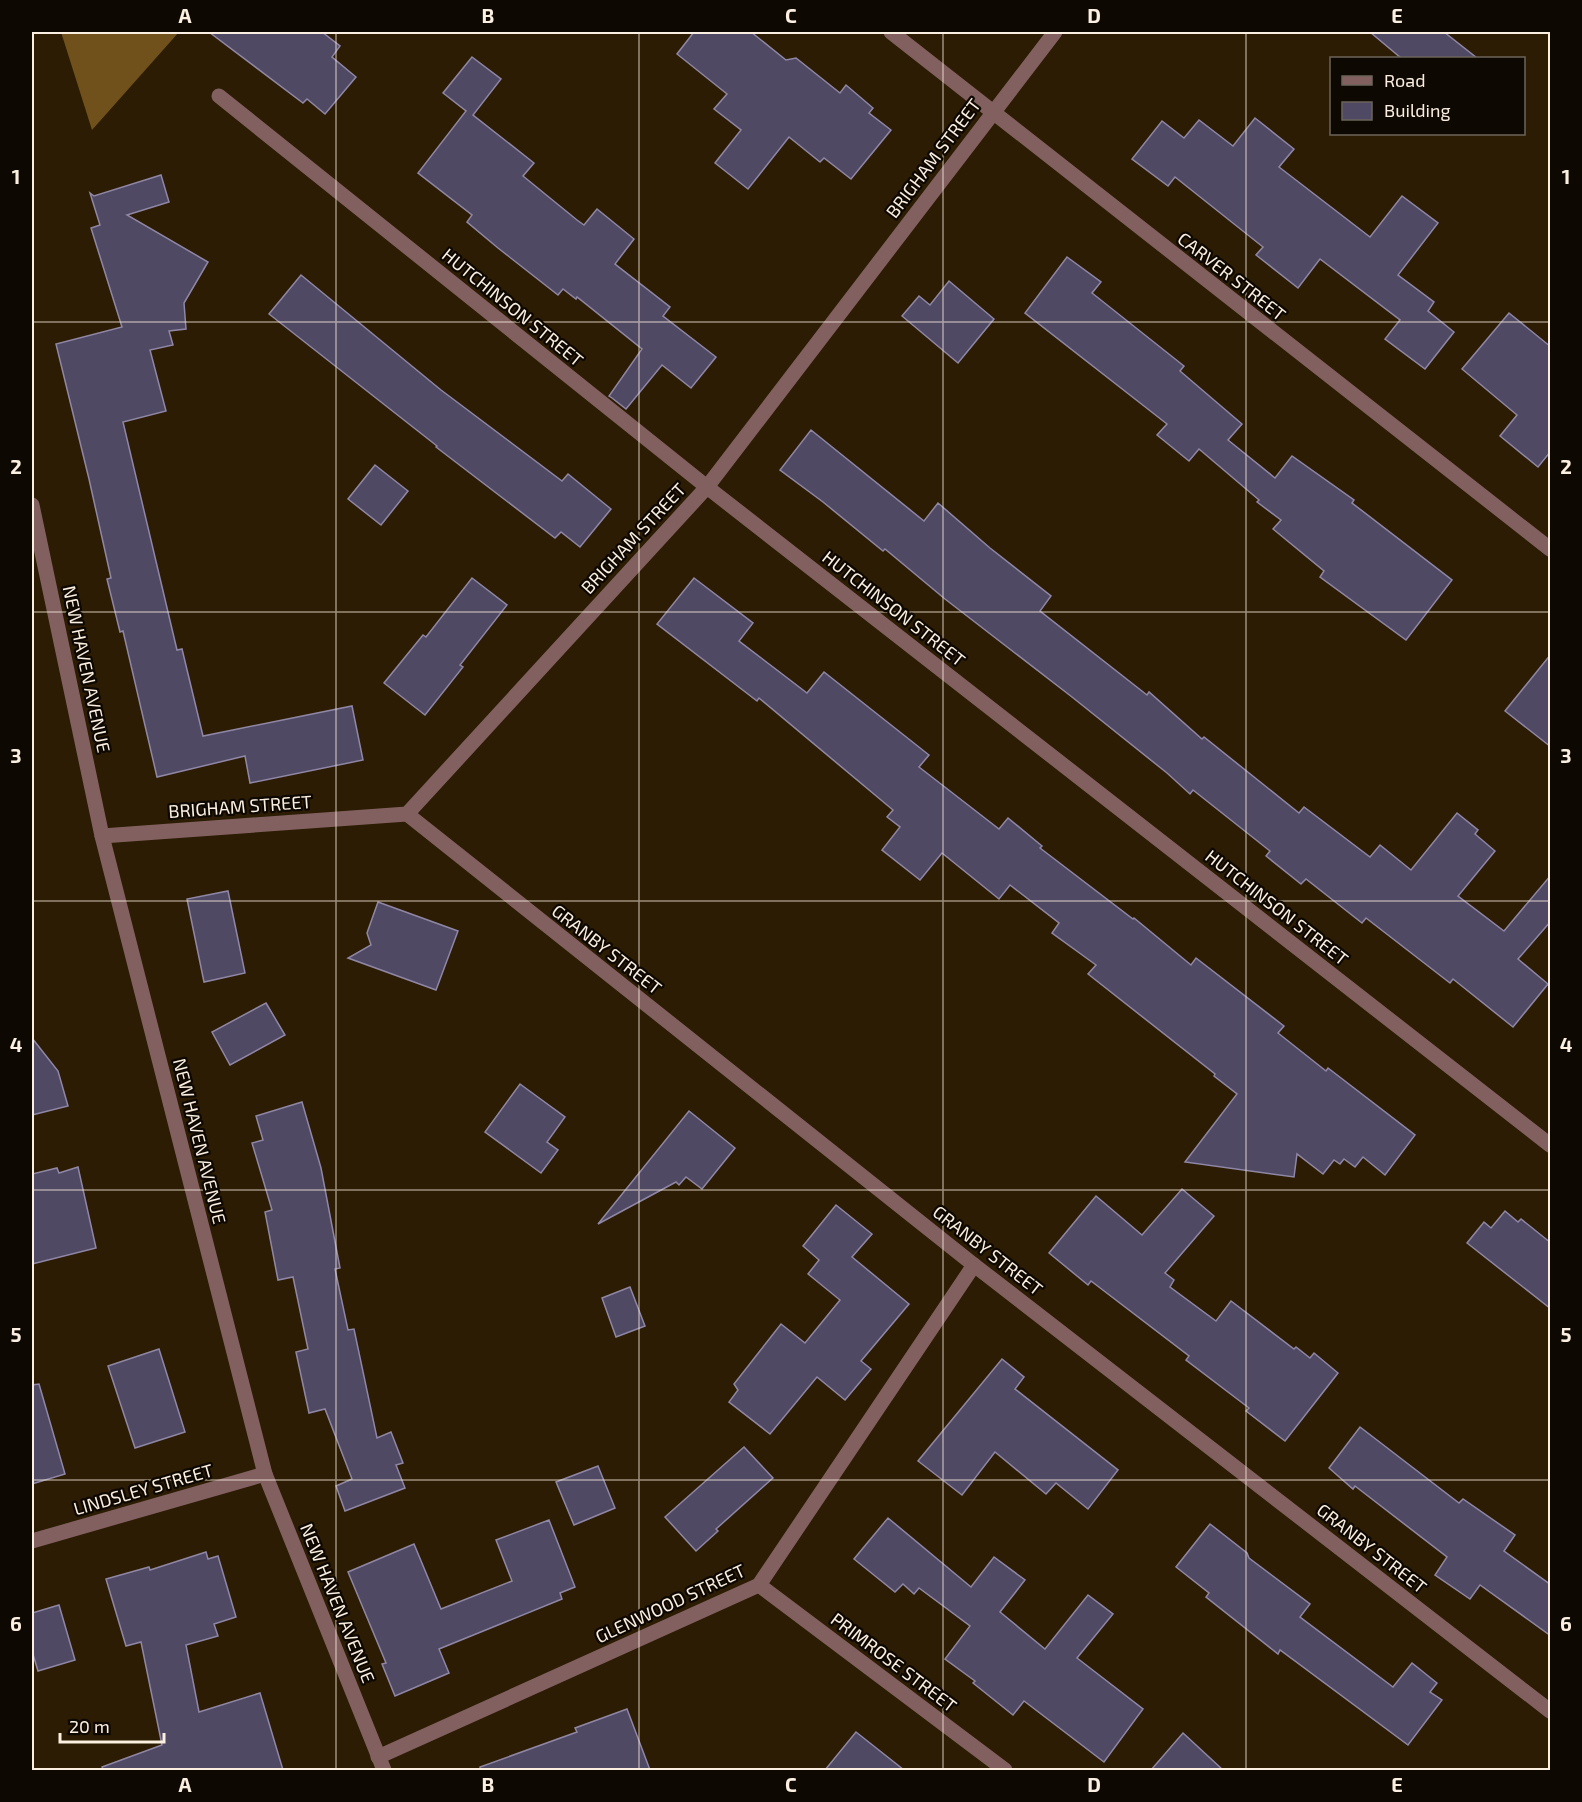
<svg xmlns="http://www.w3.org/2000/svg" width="1582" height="1802" font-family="'Exo 2',sans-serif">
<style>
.forest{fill:#71511b}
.building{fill:#504964;stroke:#8f87a5;stroke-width:1.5}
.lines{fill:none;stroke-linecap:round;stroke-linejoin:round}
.street{stroke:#836060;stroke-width:15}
.grid{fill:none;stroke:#faefe0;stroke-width:1.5;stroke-opacity:0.55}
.labels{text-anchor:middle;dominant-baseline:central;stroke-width:4.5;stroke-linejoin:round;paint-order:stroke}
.street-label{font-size:18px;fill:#faefe0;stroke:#0e0802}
.neatline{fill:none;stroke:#faefe0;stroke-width:2}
.grid-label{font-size:20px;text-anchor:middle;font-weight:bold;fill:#faefe0}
</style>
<rect width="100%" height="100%" fill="#2b1c03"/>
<!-- forest -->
<path class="forest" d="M 61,32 L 179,32 L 92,130 Z"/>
<!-- building -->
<g class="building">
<path d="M 209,32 L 322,32 L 340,46 L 332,57 L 356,77 L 325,114 L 307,99 L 303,103 Z"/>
<path d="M 694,32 L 751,32 L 786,60 L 796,58 L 840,93 L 846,85 L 873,108 L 869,113 L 891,130 L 851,179 L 824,158 L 820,162 L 789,137 L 748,189 L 715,163 L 741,130 L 714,109 L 727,94 L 677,54 Z"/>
<path d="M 1370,32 L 1444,32 L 1477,58 L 1401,58 Z"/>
<path d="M 472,57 L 501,79 L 473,115 L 534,163 L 523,176 L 577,220 L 584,225 L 597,209 L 634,239 L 615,264 L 670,307 L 663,316 L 716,357 L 691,388 L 662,365 L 626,409 L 612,398 L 609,396 L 642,349 L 577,297 L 576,299 L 563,289 L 558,295 L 498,248 L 467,222 L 472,215 L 418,173 L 466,111 L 443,93 Z"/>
<path d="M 1255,118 L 1294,149 L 1279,167 L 1370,237 L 1402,196 L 1438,223 L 1398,275 L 1434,302 L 1428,311 L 1454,332 L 1425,369 L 1385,339 L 1400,320 L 1320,259 L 1298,288 L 1256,255 L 1263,247 L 1175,177 L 1168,186 L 1132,159 L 1162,121 L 1184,138 L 1199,120 L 1233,146 Z"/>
<path d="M 161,175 L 169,202 L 127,215 L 208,262 L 184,303 L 186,329 L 169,331 L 173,345 L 150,350 L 166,411 L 123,422 L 177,650 L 182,649 L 203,736 L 352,706 L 363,760 L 250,783 L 245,756 L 157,777 L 123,631 L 120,632 L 107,579 L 111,578 L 89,479 L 56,344 L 122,327 L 91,228 L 100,225 L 90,193 L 94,196 Z"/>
<path d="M 1067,257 L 1101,282 L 1092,293 L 1184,366 L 1180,371 L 1242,424 L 1228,440 L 1275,478 L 1292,456 L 1354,500 L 1352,503 L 1452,580 L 1406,640 L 1320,577 L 1324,571 L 1273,529 L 1281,520 L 1257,502 L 1259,500 L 1199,449 L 1189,461 L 1157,435 L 1167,424 L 1025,313 Z"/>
<path d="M 301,275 L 441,390 L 562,481 L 568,474 L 611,509 L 580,547 L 561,532 L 555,538 L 436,447 L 437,446 L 269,314 Z"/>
<path d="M 949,281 L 994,319 L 958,363 L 902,316 L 919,296 L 930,305 Z"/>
<path d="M 1509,313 L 1551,347 L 1551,451 L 1538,467 L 1500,436 L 1517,415 L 1462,369 Z"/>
<path d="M 811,430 L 924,521 L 938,503 L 990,548 L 1051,596 L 1040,611 L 1147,695 L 1149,692 L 1202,739 L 1204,737 L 1299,813 L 1304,807 L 1370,857 L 1380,845 L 1411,870 L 1457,813 L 1478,830 L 1475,834 L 1495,851 L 1458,896 L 1504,931 L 1551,875 L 1551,921 L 1518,959 L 1548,984 L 1513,1027 L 1453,979 L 1450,983 L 1366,918 L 1362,923 L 1306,879 L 1301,884 L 1266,856 L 1270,851 L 1193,790 L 1190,794 L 1167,773 L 1072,697 L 945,599 L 885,549 L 883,551 L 823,502 L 780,470 Z"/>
<path d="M 375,465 L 408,491 L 381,525 L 348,499 Z"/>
<path d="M 472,578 L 507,605 L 460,665 L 463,667 L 425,715 L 384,683 L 423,635 L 426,637 Z"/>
<path d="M 694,578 L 753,623 L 739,641 L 807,693 L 824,672 L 929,755 L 919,767 L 999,829 L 1008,818 L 1042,846 L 1040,848 L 1133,919 L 1134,918 L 1191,965 L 1196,958 L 1284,1026 L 1278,1033 L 1326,1071 L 1328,1068 L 1415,1135 L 1385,1175 L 1363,1157 L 1355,1167 L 1344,1159 L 1340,1164 L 1334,1160 L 1323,1174 L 1297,1154 L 1294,1177 L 1185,1162 L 1237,1094 L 1214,1076 L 1215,1074 L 1088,974 L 1096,965 L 1052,933 L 1059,923 L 1010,885 L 999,899 L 942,853 L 920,880 L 882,850 L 900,827 L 887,817 L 893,810 L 759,698 L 757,701 L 657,624 Z"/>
<path d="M 1551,654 L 1551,747 L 1505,711 Z"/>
<path d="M 228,891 L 245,973 L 204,982 L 187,899 Z"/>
<path d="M 378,902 L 458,931 L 436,990 L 348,958 L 371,945 L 367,933 Z"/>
<path d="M 266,1003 L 285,1035 L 230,1065 L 212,1032 Z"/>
<path d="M 32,1038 L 58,1071 L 68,1106 L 32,1115 Z"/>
<path d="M 520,1084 L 565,1117 L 547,1142 L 558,1150 L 541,1173 L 485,1132 Z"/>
<path d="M 302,1102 L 321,1168 L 340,1268 L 335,1269 L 348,1330 L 354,1329 L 377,1438 L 391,1432 L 403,1463 L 396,1465 L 405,1488 L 345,1511 L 336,1486 L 352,1479 L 325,1409 L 309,1413 L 296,1352 L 308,1349 L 293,1277 L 278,1280 L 265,1212 L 272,1210 L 252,1143 L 263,1140 L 256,1116 Z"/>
<path d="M 689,1111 L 735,1148 L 702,1189 L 686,1177 L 679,1185 L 676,1182 L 598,1224 Z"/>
<path d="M 78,1167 L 96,1248 L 32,1264 L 32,1174 L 57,1168 L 59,1173 Z"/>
<path d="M 1182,1189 L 1214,1216 L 1165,1273 L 1174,1280 L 1170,1287 L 1216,1321 L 1231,1301 L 1294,1349 L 1296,1347 L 1310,1358 L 1314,1353 L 1338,1373 L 1285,1441 L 1246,1411 L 1249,1408 L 1186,1360 L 1189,1356 L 1091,1281 L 1088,1285 L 1049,1253 L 1096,1196 L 1142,1235 Z"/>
<path d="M 836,1205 L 872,1234 L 852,1257 L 909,1304 L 861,1361 L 871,1369 L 845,1400 L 817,1377 L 770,1434 L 729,1402 L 738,1390 L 734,1384 L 781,1324 L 805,1343 L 840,1300 L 808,1274 L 819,1260 L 803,1246 Z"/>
<path d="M 1505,1211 L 1518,1222 L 1521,1219 L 1551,1243 L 1551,1309 L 1467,1243 L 1484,1222 L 1491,1228 Z"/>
<path d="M 630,1287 L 645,1326 L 616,1337 L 602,1298 Z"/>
<path d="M 159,1349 L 185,1432 L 135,1448 L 108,1366 Z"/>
<path d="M 1002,1359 L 1024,1377 L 1015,1389 L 1118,1470 L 1088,1509 L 1056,1483 L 1046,1494 L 995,1452 L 962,1495 L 918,1461 Z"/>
<path d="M 39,1384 L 65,1474 L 32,1484 L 32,1385 Z"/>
<path d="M 1360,1427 L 1459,1503 L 1463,1499 L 1515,1535 L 1504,1551 L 1551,1585 L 1551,1636 L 1480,1585 L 1470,1599 L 1435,1575 L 1447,1557 L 1355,1486 L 1353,1489 L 1329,1468 Z"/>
<path d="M 744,1447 L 773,1478 L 716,1529 L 718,1531 L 696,1551 L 665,1517 Z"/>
<path d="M 598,1466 L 615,1508 L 574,1525 L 556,1482 Z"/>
<path d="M 888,1518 L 971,1587 L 994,1557 L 1025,1580 L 1000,1612 L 1045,1649 L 1088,1595 L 1113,1614 L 1077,1658 L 1143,1709 L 1104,1762 L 1024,1701 L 1013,1715 L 973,1683 L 975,1681 L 945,1659 L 970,1626 L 919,1588 L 914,1594 L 903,1584 L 895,1592 L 854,1559 Z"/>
<path d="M 549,1520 L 575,1587 L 560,1593 L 562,1599 L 439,1649 L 449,1673 L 395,1696 L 382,1664 L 386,1663 L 348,1572 L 414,1544 L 441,1609 L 512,1581 L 496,1540 Z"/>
<path d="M 1210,1524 L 1247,1553 L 1249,1558 L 1310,1604 L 1300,1617 L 1393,1687 L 1412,1663 L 1437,1683 L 1430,1692 L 1442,1700 L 1408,1745 L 1280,1650 L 1278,1654 L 1206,1597 L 1209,1593 L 1176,1567 Z"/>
<path d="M 206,1552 L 208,1559 L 218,1556 L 236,1617 L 214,1624 L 218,1636 L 186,1645 L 199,1712 L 260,1693 L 283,1770 L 103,1770 L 102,1767 L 162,1745 L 141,1642 L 126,1646 L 106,1579 L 149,1567 L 150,1570 Z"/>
<path d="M 59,1605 L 75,1660 L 38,1671 L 32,1651 L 32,1613 Z"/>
<path d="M 627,1709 L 650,1770 L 480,1770 L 480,1767 L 577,1732 L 575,1728 Z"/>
<path d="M 856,1732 L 904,1770 L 825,1770 Z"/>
<path d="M 1183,1733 L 1223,1770 L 1151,1770 Z"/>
</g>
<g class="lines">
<!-- street -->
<g class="street">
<path d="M 891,32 L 1550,549"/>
<path d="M 219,96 L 707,487 L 1550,1145"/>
<path d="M 32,505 L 102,836 L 265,1474 L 384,1770"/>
<path d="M 407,814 L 974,1265 L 1550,1711"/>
<path d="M 102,836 L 407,814 L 707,487 L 1055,32"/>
<path d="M 32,1541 L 265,1474"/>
<path d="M 759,1585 L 1005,1770"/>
<path d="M 378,1757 L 759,1585 L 974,1265"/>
</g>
</g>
<!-- grid -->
<path class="grid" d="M 336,32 L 336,1770M 639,32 L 639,1770M 943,32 L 943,1770M 1246,32 L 1246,1770M 32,322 L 1550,322M 32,612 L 1550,612M 32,901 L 1550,901M 32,1190 L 1550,1190M 32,1480 L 1550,1480"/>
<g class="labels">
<!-- street labels -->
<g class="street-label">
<text transform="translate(933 158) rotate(-53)">BRIGHAM STREET</text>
<text transform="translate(1232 276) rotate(38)">CARVER STREET</text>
<text transform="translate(513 307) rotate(39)">HUTCHINSON STREET</text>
<text transform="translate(633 538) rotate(-47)">BRIGHAM STREET</text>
<text transform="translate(894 608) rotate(38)">HUTCHINSON STREET</text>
<text transform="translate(87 669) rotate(78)">NEW HAVEN AVENUE</text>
<text transform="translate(240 806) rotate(-4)">BRIGHAM STREET</text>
<text transform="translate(1277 907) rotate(38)">HUTCHINSON STREET</text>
<text transform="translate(607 949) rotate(38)">GRANBY STREET</text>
<text transform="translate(200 1141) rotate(76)">NEW HAVEN AVENUE</text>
<text transform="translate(988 1250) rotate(38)">GRANBY STREET</text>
<text transform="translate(143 1489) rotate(-16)">LINDSLEY STREET</text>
<text transform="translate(1372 1548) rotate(38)">GRANBY STREET</text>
<text transform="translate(338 1603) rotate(68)">NEW HAVEN AVENUE</text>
<text transform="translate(670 1603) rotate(-25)">GLENWOOD STREET</text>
<text transform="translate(894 1662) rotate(37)">PRIMROSE STREET</text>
</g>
</g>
<!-- border -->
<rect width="1582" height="1802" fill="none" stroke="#0e0802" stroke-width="66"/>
<!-- legend -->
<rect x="1330" y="57" width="195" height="78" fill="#0e0802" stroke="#6c645b" stroke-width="1.5"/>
<rect x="1342" y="76" width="30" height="9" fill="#836060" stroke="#6c645b" stroke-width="1.5"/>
<text x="1384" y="87" font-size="18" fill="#faefe0">Road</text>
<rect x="1342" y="102" width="30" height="18" fill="#504964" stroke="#6c645b" stroke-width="1.5"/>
<text x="1384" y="117" font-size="18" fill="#faefe0">Building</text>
<!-- scale -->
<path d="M60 1733v9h104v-9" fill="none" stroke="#faefe0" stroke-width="3"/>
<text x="69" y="1733" font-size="18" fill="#faefe0" stroke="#0e0802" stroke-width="4.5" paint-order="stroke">20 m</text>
<rect x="33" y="33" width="1516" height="1736" class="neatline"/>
<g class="grid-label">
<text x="185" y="23">A</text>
<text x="488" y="23">B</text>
<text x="791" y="23">C</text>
<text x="1094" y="23">D</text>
<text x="1397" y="23">E</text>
<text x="16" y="184">1</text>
<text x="1566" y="184">1</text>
<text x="16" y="474">2</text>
<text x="1566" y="474">2</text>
<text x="16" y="763">3</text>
<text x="1566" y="763">3</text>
<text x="16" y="1052">4</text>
<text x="1566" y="1052">4</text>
<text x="16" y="1342">5</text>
<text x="1566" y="1342">5</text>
<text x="16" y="1631">6</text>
<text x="1566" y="1631">6</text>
<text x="185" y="1792">A</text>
<text x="488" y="1792">B</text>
<text x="791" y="1792">C</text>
<text x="1094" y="1792">D</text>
<text x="1397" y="1792">E</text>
</g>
</svg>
